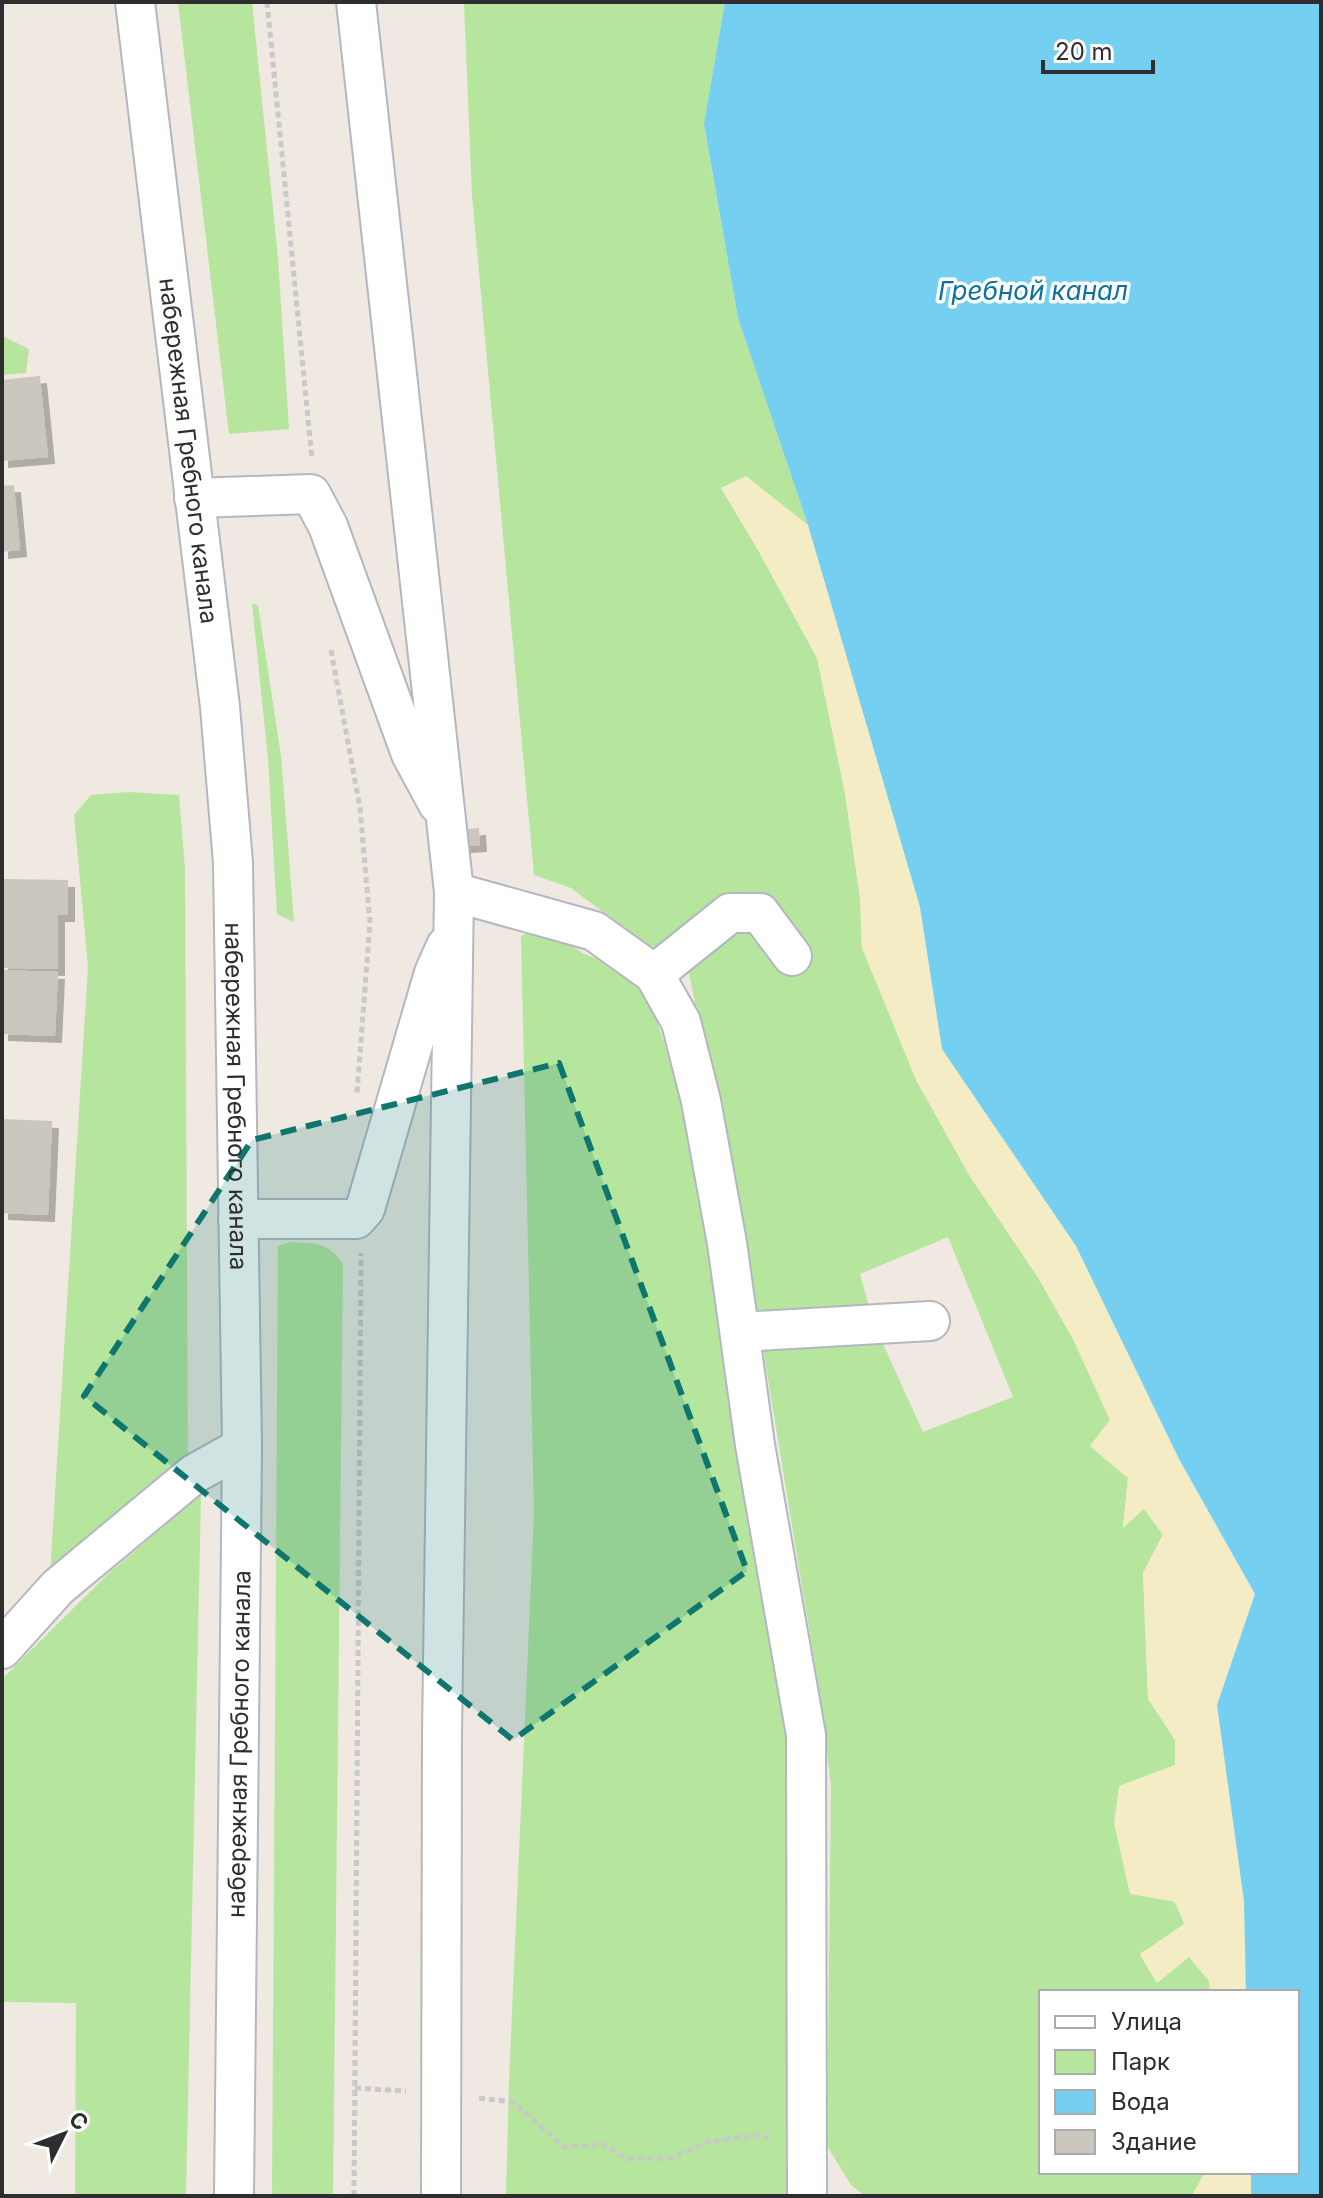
<svg xmlns="http://www.w3.org/2000/svg" width="1323" height="2198" font-family="Inter,sans-serif">
<style>
.green{fill:#b6e59e;fill-rule:evenodd}
.sand{fill:#f3ecc5}
.water{fill:#75cff0}
.building{fill:#cbc7bf;stroke:#cbc5ba;stroke-width:2;filter:url(#shadow)}
.lines{fill:none;stroke-linecap:round;stroke-linejoin:round}
.minor-casing{stroke:#b4b7c1;stroke-width:42}
.path{stroke:#c9c9c9;stroke-width:5;stroke-dasharray:6 4;stroke-linecap:butt}
.minor{stroke:#fff;stroke-width:38}
.marked{fill:#0f766e;fill-opacity:0.2;stroke:#0f766e;stroke-width:6;stroke-dasharray:16 10;stroke-linejoin:round}
.labels{text-anchor:middle;dominant-baseline:central;stroke-width:7;stroke-linejoin:round;paint-order:stroke}
.street-label{font-size:24px;fill:#2e2e2e;stroke:#fff}
.water-label{font-size:26px;font-style:italic;fill:#0d6fa3;stroke:#fff}
</style>
<defs>
<filter id="shadow"><feDropShadow dx="7" dy="7" stdDeviation="0" flood-color="#0004"/></filter>
</defs>
<rect width="100%" height="100%" fill="#efe9e1"/>
<!-- green -->
<g class="green">
<path d="M 178,2 L 252,2 L 278,258 L 289,429 L 229,434 Z"/>
<path d="M 464,2 L 725,2 L 704,125 L 738,318 L 808,525 L 746,477 L 721,488 L 758,550 L 817,658 L 845,793 L 860,898 L 862,948 L 969,1175 L 1039,1279 L 1074,1341 L 1110,1420 L 1090,1446 L 1128,1478 L 1123,1526 L 1144,1509 L 1163,1535 L 1143,1573 L 1148,1698 L 1175,1740 L 1175,1765 L 1119,1786 L 1185,1924 L 1140,1955 L 1157,1983 L 1189,1957 L 1209,1981 L 1210,1992 L 1041,1992 L 1041,2172 L 1205,2172 L 1192,2196 L 865,2196 L 851,2185 L 827,2146 L 831,1786 L 820,1696 L 756,1306 L 689,973 L 699,952 L 742,929 L 806,948 L 766,894 L 726,900 L 670,944 L 650,947 L 571,888 L 534,875 L 472,195 ZM 948,1237 L 1013,1397 L 923,1432 L 874,1324 L 860,1274 Z"/>
<path d="M 2,336 L 29,349 L 26,373 L 2,375 Z"/>
<path d="M 252,604 L 258,605 L 281,756 L 294,922 L 277,914 L 268,759 Z"/>
<path d="M 128,792 L 179,795 L 185,869 L 188,1468 L 50,1574 L 88,967 L 74,815 L 91,795 Z"/>
<path d="M 536,929 L 563,938 L 582,953 L 610,964 L 637,983 L 655,1015 L 686,1109 L 791,1726 L 792,2196 L 506,2196 L 509,2081 L 534,1513 L 521,936 Z"/>
<path d="M 289,1242 C 315,1244 328,1241 343,1264 L 333,2196 L 272,2196 L 278,1246 Z"/>
<path d="M 201,1494 L 186,2196 L 75,2196 L 76,2003 L 2,2002 L 2,1679 L 107,1575 Z"/>
</g>
<!-- sand -->
<g class="sand">
<path d="M 746,476 L 808,525 L 920,907 L 942,1049 L 1076,1246 L 1179,1459 L 1255,1594 L 1217,1705 L 1244,1901 L 1246,1992 L 1210,1992 L 1209,1981 L 1189,1957 L 1157,1983 L 1140,1954 L 1184,1924 L 1175,1902 L 1130,1894 L 1114,1823 L 1119,1786 L 1175,1765 L 1175,1740 L 1148,1699 L 1143,1573 L 1163,1534 L 1144,1509 L 1123,1528 L 1128,1478 L 1090,1446 L 1110,1420 L 1074,1341 L 1039,1279 L 969,1175 L 916,1080 L 862,948 L 860,898 L 845,793 L 817,658 L 758,550 L 721,488 Z"/>
<path d="M 1205,2172 L 1251,2172 L 1251,2196 L 1192,2196 Z"/>
</g>
<!-- water -->
<path class="water" d="M 725,2 L 1321,2 L 1321,2196 L 1251,2196 L 1251,2172 L 1297,2172 L 1297,1992 L 1246,1992 L 1244,1901 L 1217,1705 L 1255,1594 L 1179,1459 L 1076,1246 L 942,1049 L 920,907 L 808,525 L 738,318 L 704,124 Z"/>
<!-- building -->
<g class="building">
<path d="M 39,377 L 47,456 L 2,460 L 2,381 Z"/>
<path d="M 13,486 L 19,549 L 2,551 L 2,487 Z"/>
<path d="M 478,829 L 479,844 L 464,845 L 463,831 Z"/>
<path d="M 2,880 L 67,881 L 67,914 L 57,914 L 57,968 L 2,967 Z"/>
<path d="M 2,971 L 57,973 L 54,1035 L 2,1033 Z"/>
<path d="M 2,1120 L 51,1122 L 47,1214 L 2,1212 Z"/>
</g>
<g class="lines">
<defs>
<g id="minor">
<path id="s1" d="M 135,2 L 220,707 L 233,863 L 242,1447 L 234,2196"/>
<path d="M 356,2 L 454,892 L 442,1734 L 441,2196"/>
<path d="M 194,498 L 311,494 L 328,526 L 411,754 L 438,804"/>
<path d="M 454,892 L 594,931 L 654,974 L 681,1022 L 701,1101 L 727,1243 L 755,1445 L 806,1735 L 807,2196"/>
<path d="M 654,974 L 730,913 L 760,913 L 792,956"/>
<path d="M 238,1219 L 356,1219 L 365,1209 L 434,973 L 446,946"/>
<path d="M 740,1332 L 930,1321"/>
<path d="M 2,1649 L 58,1587 L 194,1474 L 242,1447"/>
</g>
</defs>
<!-- minor casing -->
<use href="#minor" class="minor-casing"/>
<!-- path -->
<g class="path">
<path d="M 267,2 L 312,459"/>
<path d="M 331,650 L 360,808 L 370,923 L 357,1093"/>
<path d="M 355,2088 L 406,2091"/>
<path d="M 479,2098 L 513,2102 L 564,2147 L 603,2144 L 628,2159 L 671,2158 L 709,2142 L 755,2135 L 772,2138"/>
<path d="M 354,2196 L 361,1253"/>
</g>
<!-- minor -->
<use href="#minor" class="minor"/>
</g>
<!-- marked area -->
<path class="marked" d="M 559,1063 L 747,1571 L 513,1740 L 84,1396 L 252,1140 Z"/>
<g class="labels">
<!-- street labels -->
<g class="street-label">
<text stroke="none"><textPath href="#s1" startOffset="452">набережная Гребного канала</textPath></text>
<text stroke="none"><textPath href="#s1" startOffset="1100">набережная Гребного канала</textPath></text>
<text transform="translate(239 1744) rotate(-89)">набережная Гребного канала</text>
</g>
<!-- water labels -->
<g class="water-label">
<text x="1033" y="290">Гребной канал</text>
</g>
</g>
<!-- border -->
<rect width="1323" height="2198" fill="none" stroke="#2e2e2e" stroke-width="8"/>
<!-- legend -->
<rect x="1039" y="1990" width="260" height="184" fill="#ffffff" stroke="#ababab" stroke-width="2"/>
<rect x="1055" y="2016" width="40" height="12" fill="#ffffff" stroke="#ababab" stroke-width="2"/>
<text x="1111" y="2030" font-size="24" fill="#2e2e2e">Улица</text>
<rect x="1055" y="2050" width="40" height="24" fill="#b6e59e" stroke="#ababab" stroke-width="2"/>
<text x="1111" y="2070" font-size="24" fill="#2e2e2e">Парк</text>
<rect x="1055" y="2090" width="40" height="24" fill="#75cff0" stroke="#ababab" stroke-width="2"/>
<text x="1111" y="2110" font-size="24" fill="#2e2e2e">Вода</text>
<rect x="1055" y="2130" width="40" height="24" fill="#cbc7bf" stroke="#ababab" stroke-width="2"/>
<text x="1111" y="2150" font-size="24" fill="#2e2e2e">Здание</text>
<!-- north arrow -->
<g transform="translate(64 2134) rotate(48)" stroke="#ffffff" stroke-width="6" paint-order="stroke">
<path d="M0-6L14 30L0 20L-14 30Z" fill="#2e2e2e"/>
<text y="-12" font-size="22" font-weight="bold" text-anchor="middle" fill="#2e2e2e">С</text>
</g>
<!-- scale -->
<path d="M1043 60v12h110v-12" fill="none" stroke="#2e2e2e" stroke-width="4"/>
<text x="1055" y="60" font-size="24" fill="#2e2e2e" stroke="#ffffff" stroke-width="6" paint-order="stroke">20 m</text>
</svg>
